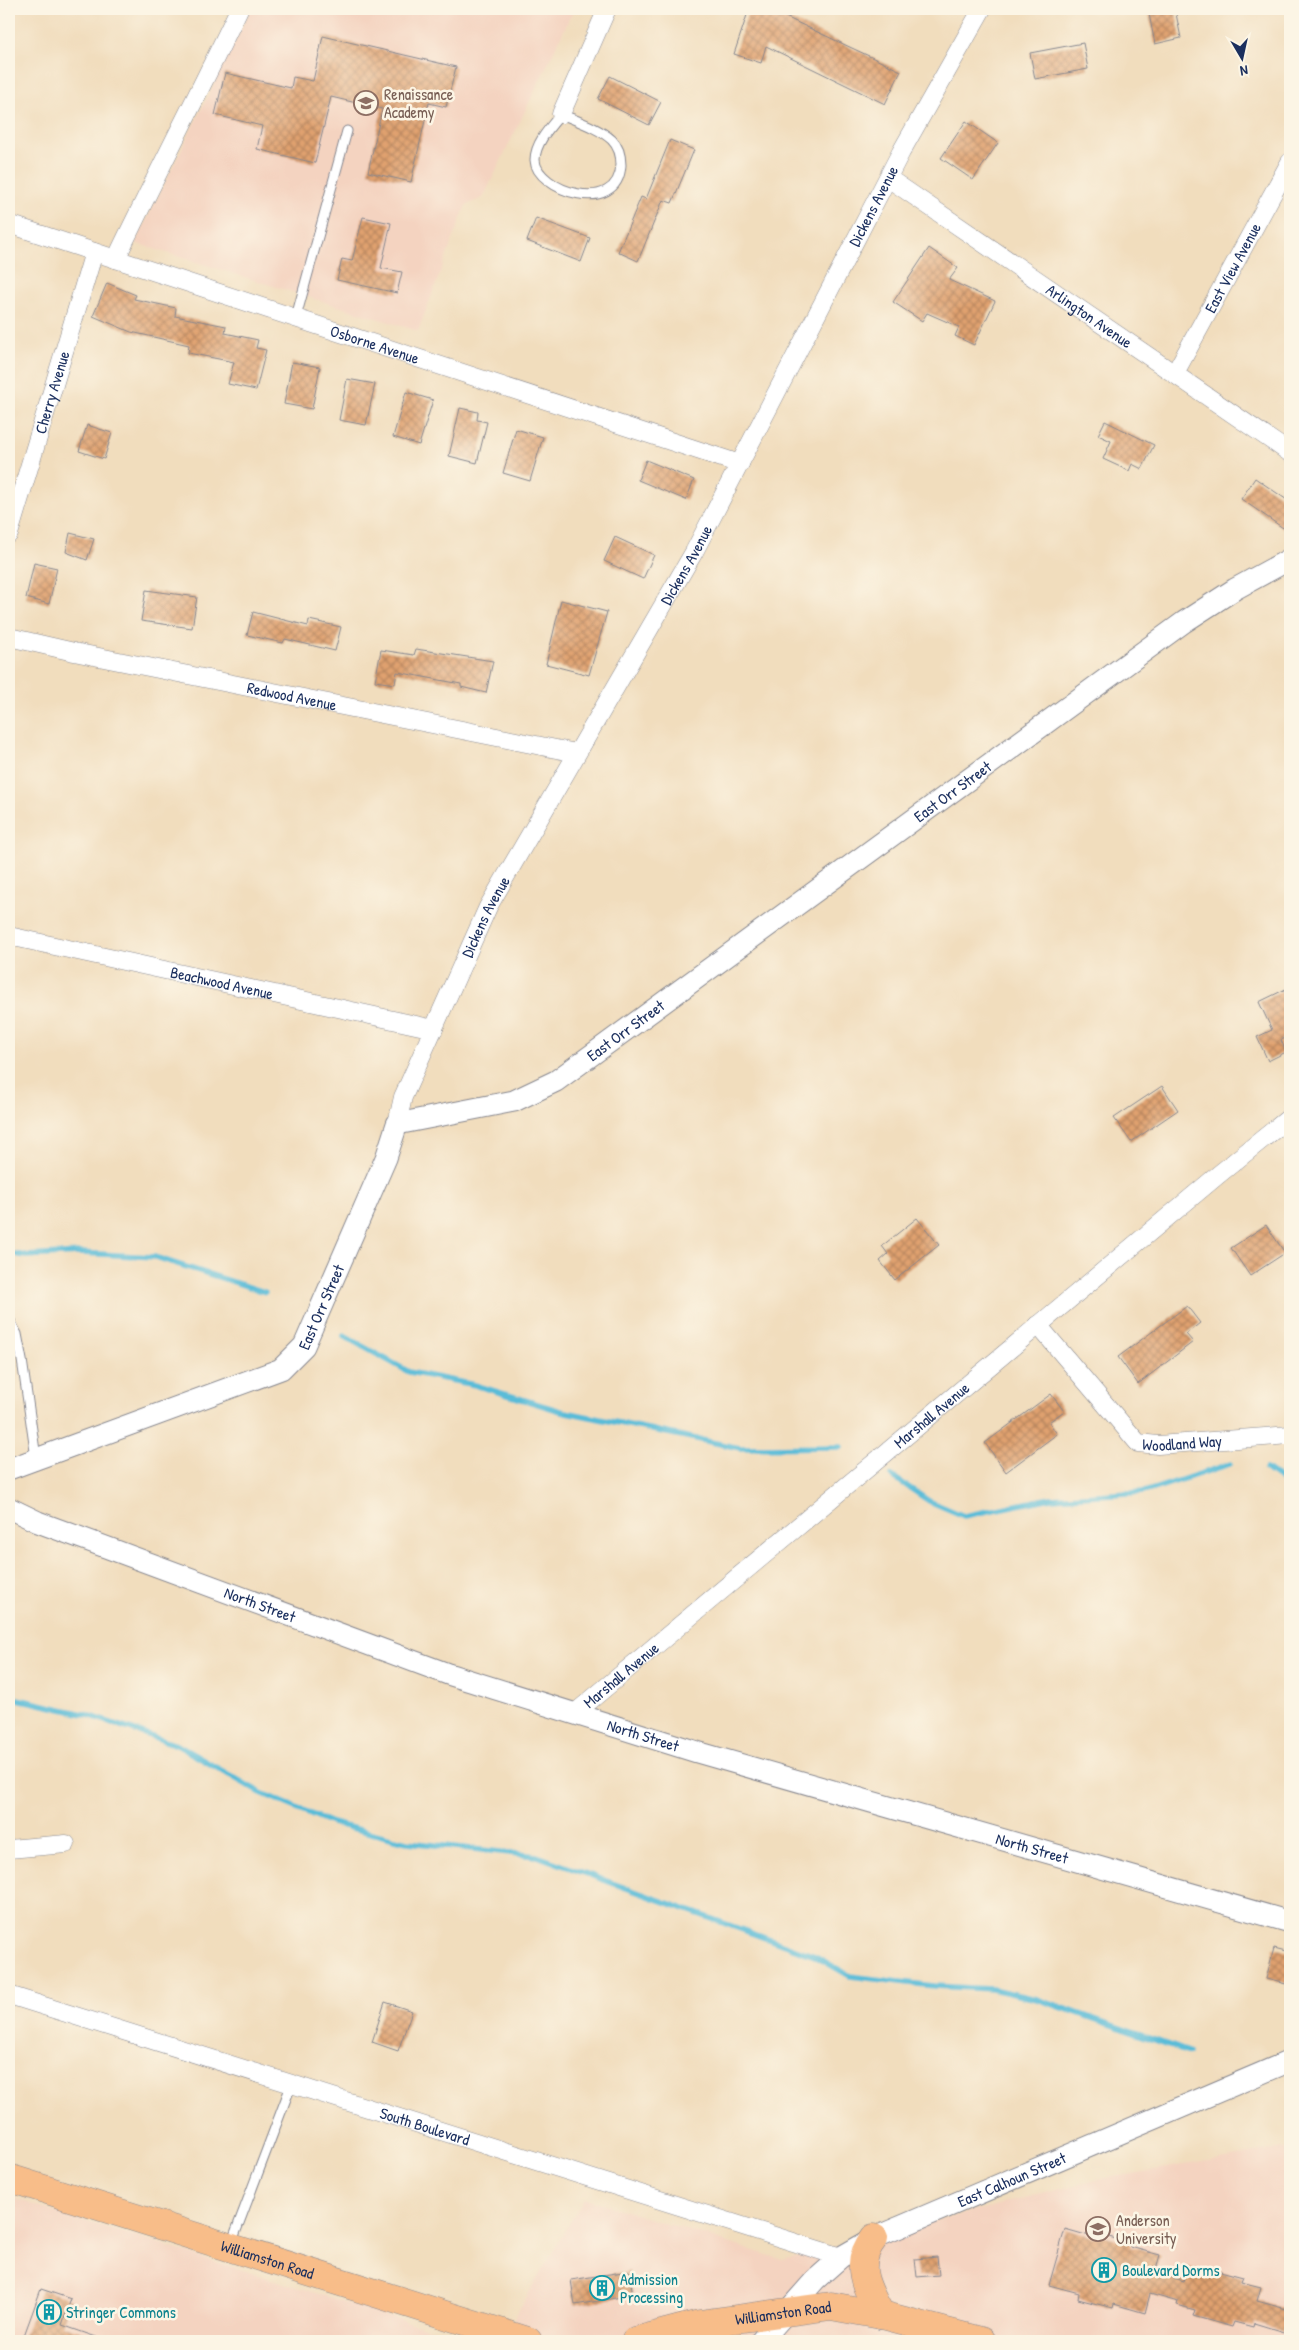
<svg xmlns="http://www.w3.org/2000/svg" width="1299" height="2350" font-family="'Patrick Hand',sans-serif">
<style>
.built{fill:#f4d3c0}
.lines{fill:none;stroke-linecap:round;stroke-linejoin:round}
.stream{stroke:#5abcd8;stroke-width:5.5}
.building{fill:url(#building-cross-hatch)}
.service-casing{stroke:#86868e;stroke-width:11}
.minor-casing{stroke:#86868e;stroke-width:19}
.tertiary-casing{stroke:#86868e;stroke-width:23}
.primary-casing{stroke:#86868e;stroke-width:29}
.service{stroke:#fff;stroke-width:9}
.minor{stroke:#fff;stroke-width:18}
.tertiary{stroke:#fff;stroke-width:21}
.primary{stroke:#f8bd89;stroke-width:28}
.labels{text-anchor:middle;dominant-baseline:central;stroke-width:5;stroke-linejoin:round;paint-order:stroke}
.education-label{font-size:16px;fill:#785e54;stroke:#fcf5e5;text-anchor:start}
.street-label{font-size:16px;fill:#1b2f5e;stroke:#fcf5e5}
.culture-label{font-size:16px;fill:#0d838f;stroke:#fcf5e5;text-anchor:start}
</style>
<defs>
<pattern id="building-cross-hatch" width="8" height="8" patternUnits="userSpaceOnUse" patternTransform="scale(1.25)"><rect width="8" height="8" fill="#e0a16f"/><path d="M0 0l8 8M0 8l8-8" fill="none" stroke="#b5845e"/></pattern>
</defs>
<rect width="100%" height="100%" fill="#fcf5e5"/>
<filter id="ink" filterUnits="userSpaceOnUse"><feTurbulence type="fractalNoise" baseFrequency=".02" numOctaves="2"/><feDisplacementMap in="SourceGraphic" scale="10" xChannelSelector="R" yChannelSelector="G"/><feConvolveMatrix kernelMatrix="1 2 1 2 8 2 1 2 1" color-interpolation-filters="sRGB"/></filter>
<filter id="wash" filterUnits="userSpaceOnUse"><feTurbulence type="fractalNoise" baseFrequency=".0096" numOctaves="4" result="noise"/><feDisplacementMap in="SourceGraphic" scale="20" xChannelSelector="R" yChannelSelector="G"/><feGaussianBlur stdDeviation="1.12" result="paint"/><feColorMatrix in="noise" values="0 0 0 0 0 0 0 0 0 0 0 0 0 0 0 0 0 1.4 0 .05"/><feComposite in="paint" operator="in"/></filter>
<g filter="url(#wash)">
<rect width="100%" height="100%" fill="#f1ddbd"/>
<!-- built -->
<g class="built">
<path d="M 251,9 L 574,9 L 483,198 L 466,205 L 418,331 L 135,243 Z"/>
<path d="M 1290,2147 L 1290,2341 L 501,2341 L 584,2198 L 783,2260 L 1096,2180 Z"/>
<path d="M 9,2197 L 418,2325 L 470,2341 L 9,2341 Z"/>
</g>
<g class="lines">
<!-- stream -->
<g class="stream">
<path d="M 9,1253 L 26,1256 L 80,1253 L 155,1257 L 265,1292"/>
<path d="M 344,1336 L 409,1372 L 475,1385 L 561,1411 L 740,1448 L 841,1447"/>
<path d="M 1266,1469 L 1290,1486"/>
<path d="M 892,1476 L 929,1501 L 964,1516 L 1051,1498 L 1144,1492 L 1230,1464"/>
<path d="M 9,1697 L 88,1715 L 177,1745 L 261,1793 L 332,1823 L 407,1842 L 537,1856 L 815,1956 L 850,1976 L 934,1986 L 992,1989 L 1037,1999 L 1189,2052"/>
</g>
</g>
<g id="blocks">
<!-- building -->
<g class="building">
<path d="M 749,9 L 779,9 L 777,13 L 901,71 L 885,104 L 766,46 L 761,63 L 734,54 Z"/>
<path d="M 1148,9 L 1175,9 L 1181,38 L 1155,44 Z"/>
<path d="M 323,36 L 456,67 L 446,107 L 429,103 L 411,182 L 368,172 L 382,109 L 331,97 L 315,163 L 257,149 L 262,126 L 215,115 L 225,73 L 291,88 L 293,77 L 313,81 Z"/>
<path d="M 1083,43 L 1088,69 L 1035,79 L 1030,53 Z"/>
<path d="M 610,76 L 661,102 L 649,125 L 598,99 Z"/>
<path d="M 966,121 L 998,143 L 973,180 L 941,158 Z"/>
<path d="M 670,140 L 694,150 L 672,203 L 663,200 L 638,261 L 618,252 L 641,197 L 646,199 Z"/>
<path d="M 363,217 L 391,223 L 381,268 L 402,272 L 397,293 L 337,280 L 342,259 L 352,261 Z"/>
<path d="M 536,218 L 590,238 L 581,262 L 527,241 Z"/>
<path d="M 929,248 L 958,268 L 949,280 L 995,301 L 974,345 L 955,336 L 959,327 L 927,313 L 922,321 L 893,302 Z"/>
<path d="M 107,283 L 136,295 L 134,299 L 176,308 L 175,316 L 226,326 L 225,333 L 258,340 L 256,348 L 266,350 L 256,390 L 228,384 L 234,362 L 188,353 L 189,345 L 131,332 L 93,316 Z"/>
<path d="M 292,362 L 320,367 L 312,409 L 284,404 Z"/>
<path d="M 347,379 L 375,384 L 366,425 L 339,420 Z"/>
<path d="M 406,392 L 433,400 L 419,445 L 393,437 Z"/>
<path d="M 460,408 L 478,412 L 477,420 L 487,422 L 477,463 L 449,456 Z"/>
<path d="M 1105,421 L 1154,445 L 1142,469 L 1132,464 L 1129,471 L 1103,459 L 1111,441 L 1098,435 Z"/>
<path d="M 87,425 L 112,433 L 104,459 L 79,451 Z"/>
<path d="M 516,429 L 543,437 L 530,481 L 503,473 Z"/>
<path d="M 646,460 L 694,480 L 686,500 L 638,480 Z"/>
<path d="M 1255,478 L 1290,502 L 1290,518 L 1283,528 L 1241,499 Z"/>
<path d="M 70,533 L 94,539 L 87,560 L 66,552 Z"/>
<path d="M 615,537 L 654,555 L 643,579 L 604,561 Z"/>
<path d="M 34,563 L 57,568 L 49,604 L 26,598 Z"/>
<path d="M 146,590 L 197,597 L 192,628 L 141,621 Z"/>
<path d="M 561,600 L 607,612 L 589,675 L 546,664 Z"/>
<path d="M 253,612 L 308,626 L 309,620 L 341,627 L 335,651 L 285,639 L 283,643 L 247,635 Z"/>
<path d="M 416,649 L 493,661 L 486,693 L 461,687 L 461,684 L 397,672 L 395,684 L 375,681 L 381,650 L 414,655 Z"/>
<path d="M 1290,987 L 1290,1036 L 1281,1040 L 1286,1052 L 1268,1061 L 1257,1037 L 1272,1030 L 1259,1002 Z"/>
<path d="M 1162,1086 L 1178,1110 L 1131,1142 L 1114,1118 Z"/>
<path d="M 917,1218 L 939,1245 L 895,1280 L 880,1261 L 888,1254 L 882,1246 Z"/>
<path d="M 1266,1225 L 1285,1253 L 1250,1276 L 1231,1248 Z"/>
<path d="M 1187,1306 L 1200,1323 L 1186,1334 L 1193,1342 L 1138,1384 L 1118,1357 Z"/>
<path d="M 1051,1394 L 1064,1411 L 1049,1422 L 1057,1434 L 1006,1472 L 985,1443 Z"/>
<path d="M 1274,1948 L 1290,1952 L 1290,1985 L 1266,1979 Z"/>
<path d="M 385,2002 L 412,2011 L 398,2051 L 372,2042 Z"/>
<path d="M 1065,2229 L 1093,2237 L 1094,2233 L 1131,2243 L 1130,2247 L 1160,2255 L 1155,2272 L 1184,2281 L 1188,2268 L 1208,2273 L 1209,2268 L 1243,2277 L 1241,2282 L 1261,2287 L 1257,2301 L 1290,2310 L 1290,2334 L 1254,2323 L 1253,2327 L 1234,2322 L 1232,2327 L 1193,2316 L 1195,2310 L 1177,2305 L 1178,2302 L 1150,2294 L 1145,2313 L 1114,2304 L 1113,2308 L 1078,2299 L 1079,2293 L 1049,2285 Z"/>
<path d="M 937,2257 L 939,2275 L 917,2277 L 915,2259 Z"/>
<path d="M 629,2271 L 633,2295 L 575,2305 L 571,2280 Z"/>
<path d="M 41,2289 L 71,2299 L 62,2325 L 102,2339 L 102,2341 L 22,2341 Z"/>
</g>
</g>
</g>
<g filter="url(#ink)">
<use href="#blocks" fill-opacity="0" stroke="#86868e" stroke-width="1"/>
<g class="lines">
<defs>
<g id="service">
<path d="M 561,114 C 577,121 599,128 612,140 C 619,147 621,156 621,165 C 618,218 536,190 535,160 C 535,143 551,126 561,114 Z"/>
<path d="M 296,317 L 347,131"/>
<path d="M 9,1319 L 17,1334 L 22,1360 L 36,1458"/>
<path d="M 231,2244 L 292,2083"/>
</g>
<g id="minor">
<path d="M 561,114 L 607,9"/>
<path id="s1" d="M 888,178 L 1290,453"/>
<path id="s2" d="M 9,224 L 740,464"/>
<path d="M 116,259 C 156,175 199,93 239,9"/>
<path id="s3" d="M 1175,373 L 1290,162"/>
<path id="s4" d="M 9,534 L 94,252"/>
<path id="s5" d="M 9,637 L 74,652 L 576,753"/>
<path id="s6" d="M 9,936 L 434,1029"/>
<path id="s7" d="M 397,1124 L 403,1097 L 488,907 L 694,552 L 901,152 L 982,9"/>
<path id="s8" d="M 1038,1325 L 1138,1443 L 1158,1445 L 1290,1435"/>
<path id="s9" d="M 574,1714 L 1218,1175 L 1290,1117"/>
<path d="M 9,1849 L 66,1844"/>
<path id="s10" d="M 9,1995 L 841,2257"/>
</g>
<g id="tertiary">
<path id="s11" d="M 9,1469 L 281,1369 L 304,1346 L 386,1158 L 397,1124 L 514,1101 L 556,1081 L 1184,622 L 1235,589 L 1290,559"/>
<path id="s12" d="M 9,1508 L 38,1522 L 448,1674 L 697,1752 L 1290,1922"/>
<path id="s13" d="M 761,2341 L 815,2280 L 841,2257 L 874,2238 L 1290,2061"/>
</g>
<g id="primary">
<path id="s14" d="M 9,2178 L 528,2341"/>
<path d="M 874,2238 C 852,2265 867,2289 881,2315"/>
<path id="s15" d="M 635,2341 L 699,2324 L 831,2306 L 886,2316 L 981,2341"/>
</g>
</defs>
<!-- service casing -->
<use href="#service" class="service-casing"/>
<!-- minor casing -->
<use href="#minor" class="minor-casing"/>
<!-- tertiary casing -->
<use href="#tertiary" class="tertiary-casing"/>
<!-- primary casing -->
<use href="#primary" class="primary-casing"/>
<!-- service -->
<use href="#service" class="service"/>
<!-- minor -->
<use href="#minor" class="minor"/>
<!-- tertiary -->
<use href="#tertiary" class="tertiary"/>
<!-- primary -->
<use href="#primary" class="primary"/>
</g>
</g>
<!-- icons -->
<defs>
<symbol id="school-ring" viewBox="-11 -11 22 22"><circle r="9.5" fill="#fcf5e5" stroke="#8d6e63" stroke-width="1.5"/><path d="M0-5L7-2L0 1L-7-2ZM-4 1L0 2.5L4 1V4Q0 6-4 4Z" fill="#8d6e63"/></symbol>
<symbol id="university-ring" viewBox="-11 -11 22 22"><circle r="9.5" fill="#fcf5e5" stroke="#8d6e63" stroke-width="1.5"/><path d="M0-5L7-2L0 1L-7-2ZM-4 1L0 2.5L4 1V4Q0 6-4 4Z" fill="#8d6e63"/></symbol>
<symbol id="building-ring" viewBox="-11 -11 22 22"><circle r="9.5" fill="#fcf5e5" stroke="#0f9aa8" stroke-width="1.5"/><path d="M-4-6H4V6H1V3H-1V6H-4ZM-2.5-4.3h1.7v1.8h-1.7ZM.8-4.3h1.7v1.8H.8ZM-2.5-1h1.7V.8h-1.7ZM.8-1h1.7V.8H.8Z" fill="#0f9aa8"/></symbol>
</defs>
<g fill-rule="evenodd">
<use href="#school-ring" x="352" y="89" width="28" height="28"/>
<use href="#university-ring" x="1084" y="2215" width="28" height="28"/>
<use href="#building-ring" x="1090" y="2256" width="28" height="28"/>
<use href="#building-ring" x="588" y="2274" width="28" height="28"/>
<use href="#building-ring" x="35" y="2298" width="28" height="28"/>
</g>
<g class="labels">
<!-- education labels -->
<g class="education-label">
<text x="384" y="94">Renaissance<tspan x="384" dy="18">Academy</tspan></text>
<text x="1116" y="2220">Anderson<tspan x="1116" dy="18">University</tspan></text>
</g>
<!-- street labels -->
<g class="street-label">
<text stroke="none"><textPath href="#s7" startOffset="1036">Dickens Avenue</textPath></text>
<text stroke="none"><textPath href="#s3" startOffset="120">East View Avenue</textPath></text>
<text stroke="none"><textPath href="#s1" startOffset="244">Arlington Avenue</textPath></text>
<text stroke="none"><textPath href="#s2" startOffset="385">Osborne Avenue</textPath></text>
<text stroke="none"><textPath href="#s4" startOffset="148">Cherry Avenue</textPath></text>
<text stroke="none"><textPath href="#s7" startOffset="631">Dickens Avenue</textPath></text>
<text stroke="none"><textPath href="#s5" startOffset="289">Redwood Avenue</textPath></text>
<text stroke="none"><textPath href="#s11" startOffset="1220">East Orr Street</textPath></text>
<text stroke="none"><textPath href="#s7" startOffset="226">Dickens Avenue</textPath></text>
<text stroke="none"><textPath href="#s6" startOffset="218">Beachwood Avenue</textPath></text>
<text stroke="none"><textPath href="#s11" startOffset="815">East Orr Street</textPath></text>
<text stroke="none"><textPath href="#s11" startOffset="365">East Orr Street</textPath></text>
<text stroke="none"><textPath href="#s9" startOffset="466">Marshall Avenue</textPath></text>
<text stroke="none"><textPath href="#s8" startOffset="199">Woodland Way</textPath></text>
<text stroke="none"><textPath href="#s12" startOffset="269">North Street</textPath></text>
<text stroke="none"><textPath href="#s9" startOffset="61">Marshall Avenue</textPath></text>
<text stroke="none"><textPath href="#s12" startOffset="674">North Street</textPath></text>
<text stroke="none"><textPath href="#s12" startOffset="1079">North Street</textPath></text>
<text stroke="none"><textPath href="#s10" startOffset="436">South Boulevard</textPath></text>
<text stroke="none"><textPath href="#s13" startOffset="304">East Calhoun Street</textPath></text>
<text stroke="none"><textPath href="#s14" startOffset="271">Williamston Road</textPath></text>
<text stroke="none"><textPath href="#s15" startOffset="151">Williamston Road</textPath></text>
</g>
<!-- culture labels -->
<g class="culture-label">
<text x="1122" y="2270">Boulevard Dorms</text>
<text x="620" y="2279">Admission<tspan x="620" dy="18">Processing</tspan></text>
<text x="66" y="2312">Stringer Commons</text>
</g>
</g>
<!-- margin -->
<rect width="1299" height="2350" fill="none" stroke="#fcf5e5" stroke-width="30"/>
<!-- north arrow -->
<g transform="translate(1242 58) rotate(171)" stroke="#fcf5e5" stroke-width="4" paint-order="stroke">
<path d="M0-4L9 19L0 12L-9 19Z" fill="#1b2f5e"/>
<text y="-8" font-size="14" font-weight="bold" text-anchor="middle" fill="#1b2f5e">N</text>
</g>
</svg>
